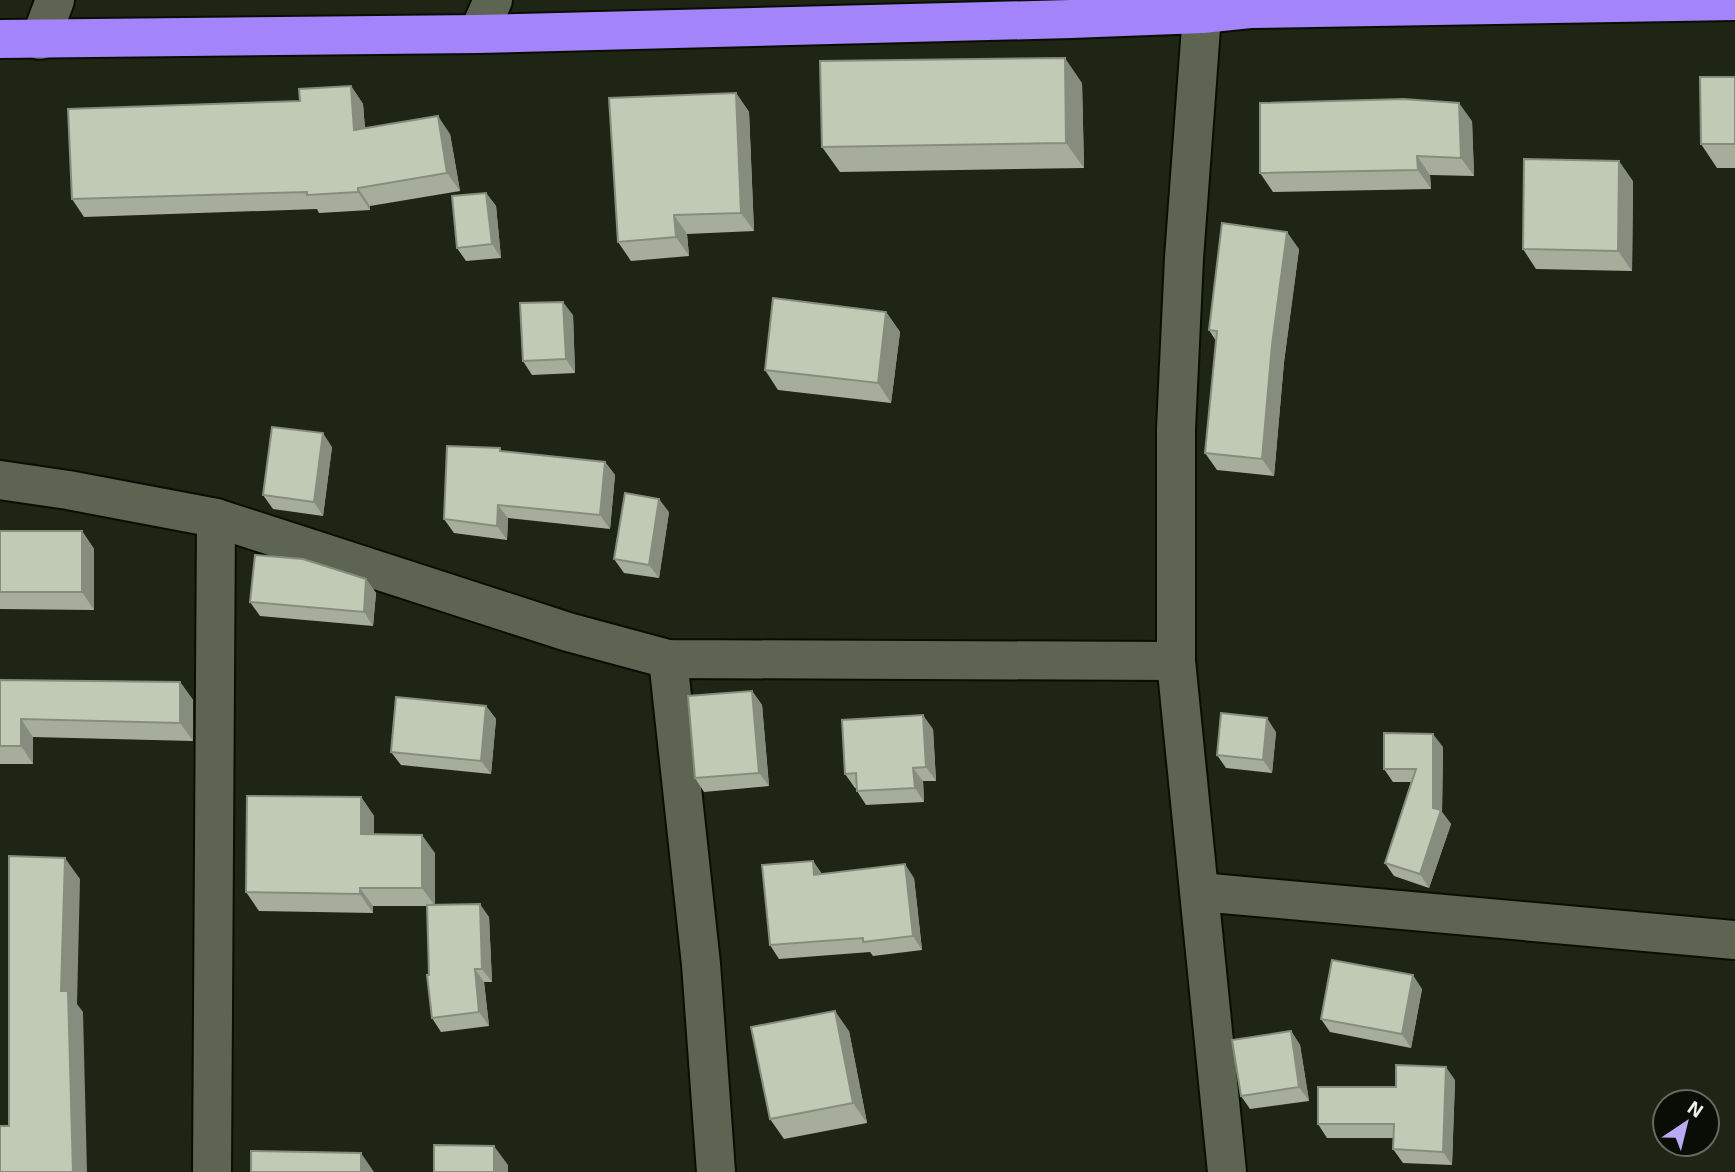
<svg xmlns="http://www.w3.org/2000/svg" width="1735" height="1172" font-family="'Exo 2',sans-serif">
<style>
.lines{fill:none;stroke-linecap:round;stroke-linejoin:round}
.street-casing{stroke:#090e02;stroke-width:42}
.highway-casing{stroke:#090e02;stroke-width:42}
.street{stroke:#5d6552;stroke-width:38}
.highway{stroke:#a384fb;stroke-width:38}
.wall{fill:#a6ae9b}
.shaded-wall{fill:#878d7e}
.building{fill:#c1cab4;stroke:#878d7e;stroke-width:2}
</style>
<rect width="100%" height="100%" fill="#1f2515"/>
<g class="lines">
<defs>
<g id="street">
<path d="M 1202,14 L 1184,258 L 1176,429 L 1176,661 L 1227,1172"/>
<path d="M 478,34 L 493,0"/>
<path d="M 40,40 L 55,0"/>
<path d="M 0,480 L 68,490 L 216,518 L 568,632 L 668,659 L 1176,661"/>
<path d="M 668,659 L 701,964 L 716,1172"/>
<path d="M 1200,892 L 1735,940"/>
<path d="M 212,1172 L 216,518"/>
</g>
<path id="highway" d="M 0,39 L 478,34 L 1071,19 L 1202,14 L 1250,9 L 1735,1"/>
</defs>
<!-- street casing -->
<use href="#street" class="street-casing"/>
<!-- highway casing -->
<use href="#highway" class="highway-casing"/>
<!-- street -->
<use href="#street" class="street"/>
<!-- highway -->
<use href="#highway" class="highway"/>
</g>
<!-- wall -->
<g class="wall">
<path d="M 1735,77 L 1735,168 L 1717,168 L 1701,144 Z"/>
<path d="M 1082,83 L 1084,168 L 840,172 L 822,147 Z"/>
<path d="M 351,86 L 363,104 L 365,128 L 450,134 L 460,191 L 370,206 L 370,210 L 319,213 L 317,209 L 84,217 L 72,199 L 300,101 Z"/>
<path d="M 736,93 L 749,112 L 754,231 L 687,234 L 689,256 L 631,261 L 618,242 Z"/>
<path d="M 1472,121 L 1474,176 L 1430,175 L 1431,189 L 1273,192 L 1260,173 Z"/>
<path d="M 1633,181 L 1632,271 L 1536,269 L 1523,249 Z"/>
<path d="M 486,193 L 496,206 L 501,258 L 466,261 L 457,248 Z"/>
<path d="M 1299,249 L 1284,362 L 1274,476 L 1217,470 L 1205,453 L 1216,341 L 1209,330 Z"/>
<path d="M 886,312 L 900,332 L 891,403 L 778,390 L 765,370 Z"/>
<path d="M 573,315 L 575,373 L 532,375 L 523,361 Z"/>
<path d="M 332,447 L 323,516 L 273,509 L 263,495 Z"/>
<path d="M 502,452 L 605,462 L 615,475 L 610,529 L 508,518 L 507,540 L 454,533 L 444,519 Z"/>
<path d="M 669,512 L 659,578 L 624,573 L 614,559 Z"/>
<path d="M 0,531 L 82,531 L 94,549 L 94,610 L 0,609 Z"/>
<path d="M 366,579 L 376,593 L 373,626 L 260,616 L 250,602 Z"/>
<path d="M 0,680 L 180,682 L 193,700 L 193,741 L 33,737 L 33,764 L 0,764 Z"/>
<path d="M 752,691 L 762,705 L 769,786 L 704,792 L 695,778 Z"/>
<path d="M 486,706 L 496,719 L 491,774 L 401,765 L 391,752 Z"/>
<path d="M 933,729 L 936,781 L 923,781 L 924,802 L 866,805 L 857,791 L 857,788 L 855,788 L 845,774 Z"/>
<path d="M 1276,732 L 1272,773 L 1226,768 L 1217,755 Z"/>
<path d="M 1443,747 L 1442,812 L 1451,824 L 1429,888 L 1394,876 L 1385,863 L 1411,782 L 1393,782 L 1384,769 Z"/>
<path d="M 361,797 L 374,816 L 374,835 L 435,853 L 435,905 L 489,917 L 492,982 L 484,982 L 489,1026 L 441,1032 L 432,1018 L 427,906 L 373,906 L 373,913 L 259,911 L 246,892 Z"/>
<path d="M 813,861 L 822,874 L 914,878 L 922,950 L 873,956 L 870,952 L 779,959 L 770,945 Z"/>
<path d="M 1422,989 L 1411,1048 L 1330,1032 L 1321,1019 Z"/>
<path d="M 849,1031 L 867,1123 L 784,1139 L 770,1119 Z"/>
<path d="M 1291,1031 L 1300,1045 L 1309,1101 L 1250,1109 L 1241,1096 Z"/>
<path d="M 1455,1080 L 1452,1165 L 1403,1163 L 1393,1149 L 1394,1138 L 1327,1138 L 1318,1124 L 1396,1087 Z"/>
</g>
<!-- shaded-wall -->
<g class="shaded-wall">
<path d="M 1065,58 L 1082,83 L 1084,168 L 1066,143 Z"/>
<path d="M 351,86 L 363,104 L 366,147 L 354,130 Z"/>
<path d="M 736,93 L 749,112 L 754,231 L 741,213 Z"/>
<path d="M 1459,103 L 1472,121 L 1474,176 L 1461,158 Z"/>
<path d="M 438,116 L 450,134 L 460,191 L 447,173 Z"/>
<path d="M 1417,156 L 1430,175 L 1431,189 L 1418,170 Z"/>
<path d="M 1619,161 L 1633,181 L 1632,271 L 1618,251 Z"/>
<path d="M 358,188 L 370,206 L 370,210 L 358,192 Z"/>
<path d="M 486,193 L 496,206 L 501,258 L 492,244 Z"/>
<path d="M 674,215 L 687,234 L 689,256 L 676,237 Z"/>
<path d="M 1287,232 L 1299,249 L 1284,362 L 1274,476 L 1262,459 L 1272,345 Z"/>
<path d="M 563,302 L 573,315 L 575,373 L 566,359 Z"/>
<path d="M 886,312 L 900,332 L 891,403 L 878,383 Z"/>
<path d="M 323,433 L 332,447 L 323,516 L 314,502 Z"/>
<path d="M 605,462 L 615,475 L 610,529 L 600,515 Z"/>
<path d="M 659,499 L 669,512 L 659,578 L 649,565 Z"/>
<path d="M 498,505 L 508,518 L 507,540 L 497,526 Z"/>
<path d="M 82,531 L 94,549 L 94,610 L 82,592 Z"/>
<path d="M 366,579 L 376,593 L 373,626 L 364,612 Z"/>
<path d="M 180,682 L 193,700 L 193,741 L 180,723 Z"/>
<path d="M 752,691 L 762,705 L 769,786 L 759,773 Z"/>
<path d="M 486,706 L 496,719 L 491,774 L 481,761 Z"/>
<path d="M 923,715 L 933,729 L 936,781 L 926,767 Z"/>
<path d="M 1267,718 L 1276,732 L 1272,773 L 1263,760 Z"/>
<path d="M 21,719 L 33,737 L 33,764 L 21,746 Z"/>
<path d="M 1433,734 L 1443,747 L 1442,812 L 1451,824 L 1429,888 L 1420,874 L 1433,808 Z"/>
<path d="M 913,768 L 923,781 L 924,802 L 915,788 Z"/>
<path d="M 361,797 L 374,816 L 374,853 L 361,834 Z"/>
<path d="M 422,835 L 435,853 L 435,906 L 422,888 Z"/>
<path d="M 65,858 L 80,879 L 77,1004 L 83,1012 L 87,1172 L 73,1172 L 61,991 Z"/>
<path d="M 813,861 L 822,875 L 814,875 Z"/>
<path d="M 905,864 L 914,878 L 922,950 L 913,936 Z"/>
<path d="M 360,888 L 373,906 L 373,913 L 360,894 Z"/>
<path d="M 480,904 L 489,917 L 492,982 L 482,969 Z"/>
<path d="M 475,969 L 484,982 L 489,1026 L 479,1012 Z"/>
<path d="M 1413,975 L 1422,989 L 1411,1048 L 1402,1034 Z"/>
<path d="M 835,1011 L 849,1031 L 867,1123 L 853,1103 Z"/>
<path d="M 1291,1031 L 1300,1045 L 1309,1101 L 1299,1087 Z"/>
<path d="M 1446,1067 L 1455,1080 L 1452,1165 L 1443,1152 Z"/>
<path d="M 494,1146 L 508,1165 L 508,1172 L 494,1172 Z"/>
<path d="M 361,1153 L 374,1172 L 361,1172 Z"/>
</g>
<!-- building -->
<g class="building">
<path d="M 1065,58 L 1066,143 L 822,147 L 820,61 Z"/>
<path d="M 1700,77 L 1735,77 L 1735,144 L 1701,144 Z"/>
<path d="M 351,86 L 354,130 L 438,116 L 447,173 L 358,188 L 358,192 L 307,195 L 307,192 L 72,199 L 68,109 L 300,101 L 299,89 Z"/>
<path d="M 736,93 L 741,213 L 674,215 L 676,237 L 618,242 L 609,98 Z"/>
<path d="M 1404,99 L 1459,103 L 1461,158 L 1417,156 L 1418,170 L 1260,173 L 1260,103 Z"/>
<path d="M 1524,159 L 1619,161 L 1618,251 L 1523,249 Z"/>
<path d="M 486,193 L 492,244 L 457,248 L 452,196 Z"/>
<path d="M 1222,223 L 1287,232 L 1272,345 L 1262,459 L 1205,453 L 1217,331 L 1209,330 Z"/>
<path d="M 773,298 L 886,312 L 878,383 L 765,370 Z"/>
<path d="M 563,302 L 566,359 L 523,361 L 520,303 Z"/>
<path d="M 272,427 L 323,433 L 314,502 L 263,495 Z"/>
<path d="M 447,446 L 500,448 L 500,451 L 605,462 L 600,515 L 498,505 L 497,526 L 444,519 Z"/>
<path d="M 625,493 L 659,499 L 649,565 L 614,559 Z"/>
<rect x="0" y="531" width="82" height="61"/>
<path d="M 255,555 L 303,559 L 366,579 L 364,612 L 250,602 Z"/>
<path d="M 0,680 L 180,682 L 180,723 L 21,719 L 21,746 L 0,746 Z"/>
<path d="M 752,691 L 759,773 L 695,778 L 688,696 Z"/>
<path d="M 396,697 L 486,706 L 481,761 L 391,752 Z"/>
<path d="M 1221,713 L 1267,718 L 1263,760 L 1217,755 Z"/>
<path d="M 923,715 L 926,767 L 913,768 L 915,788 L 857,791 L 856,773 L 845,774 L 842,720 Z"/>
<path d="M 1384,733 L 1433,734 L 1433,808 L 1441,810 L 1420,874 L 1385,863 L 1416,769 L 1384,769 Z"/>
<path d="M 247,796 L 361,797 L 361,834 L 422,835 L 422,888 L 360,888 L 360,894 L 246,892 Z"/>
<path d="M 9,856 L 65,858 L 61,991 L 68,991 L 73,1172 L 0,1172 L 0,1126 L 9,1126 Z"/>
<path d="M 813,861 L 814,875 L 905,864 L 913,936 L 863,942 L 863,938 L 770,945 L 762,865 Z"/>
<path d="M 480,904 L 482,969 L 475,969 L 479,1012 L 432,1018 L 427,975 L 429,975 L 427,905 Z"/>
<path d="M 1332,960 L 1413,975 L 1402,1034 L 1321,1019 Z"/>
<path d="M 835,1011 L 853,1103 L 770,1119 L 751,1027 Z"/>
<path d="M 1291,1031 L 1299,1087 L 1241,1096 L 1232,1040 Z"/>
<path d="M 1396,1065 L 1446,1067 L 1443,1152 L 1393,1149 L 1394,1124 L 1318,1124 L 1318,1087 L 1396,1087 Z"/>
<path d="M 434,1145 L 494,1146 L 494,1172 L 434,1172 Z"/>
<path d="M 251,1151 L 361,1153 L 361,1172 L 251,1172 Z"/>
</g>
<!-- north arrow -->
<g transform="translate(1686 1123) rotate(35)"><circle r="33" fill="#0a0d06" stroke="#656960" stroke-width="2"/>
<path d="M0-5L12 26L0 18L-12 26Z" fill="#baaaf6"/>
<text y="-10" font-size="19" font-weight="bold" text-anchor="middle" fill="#edf2e7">N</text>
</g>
</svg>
